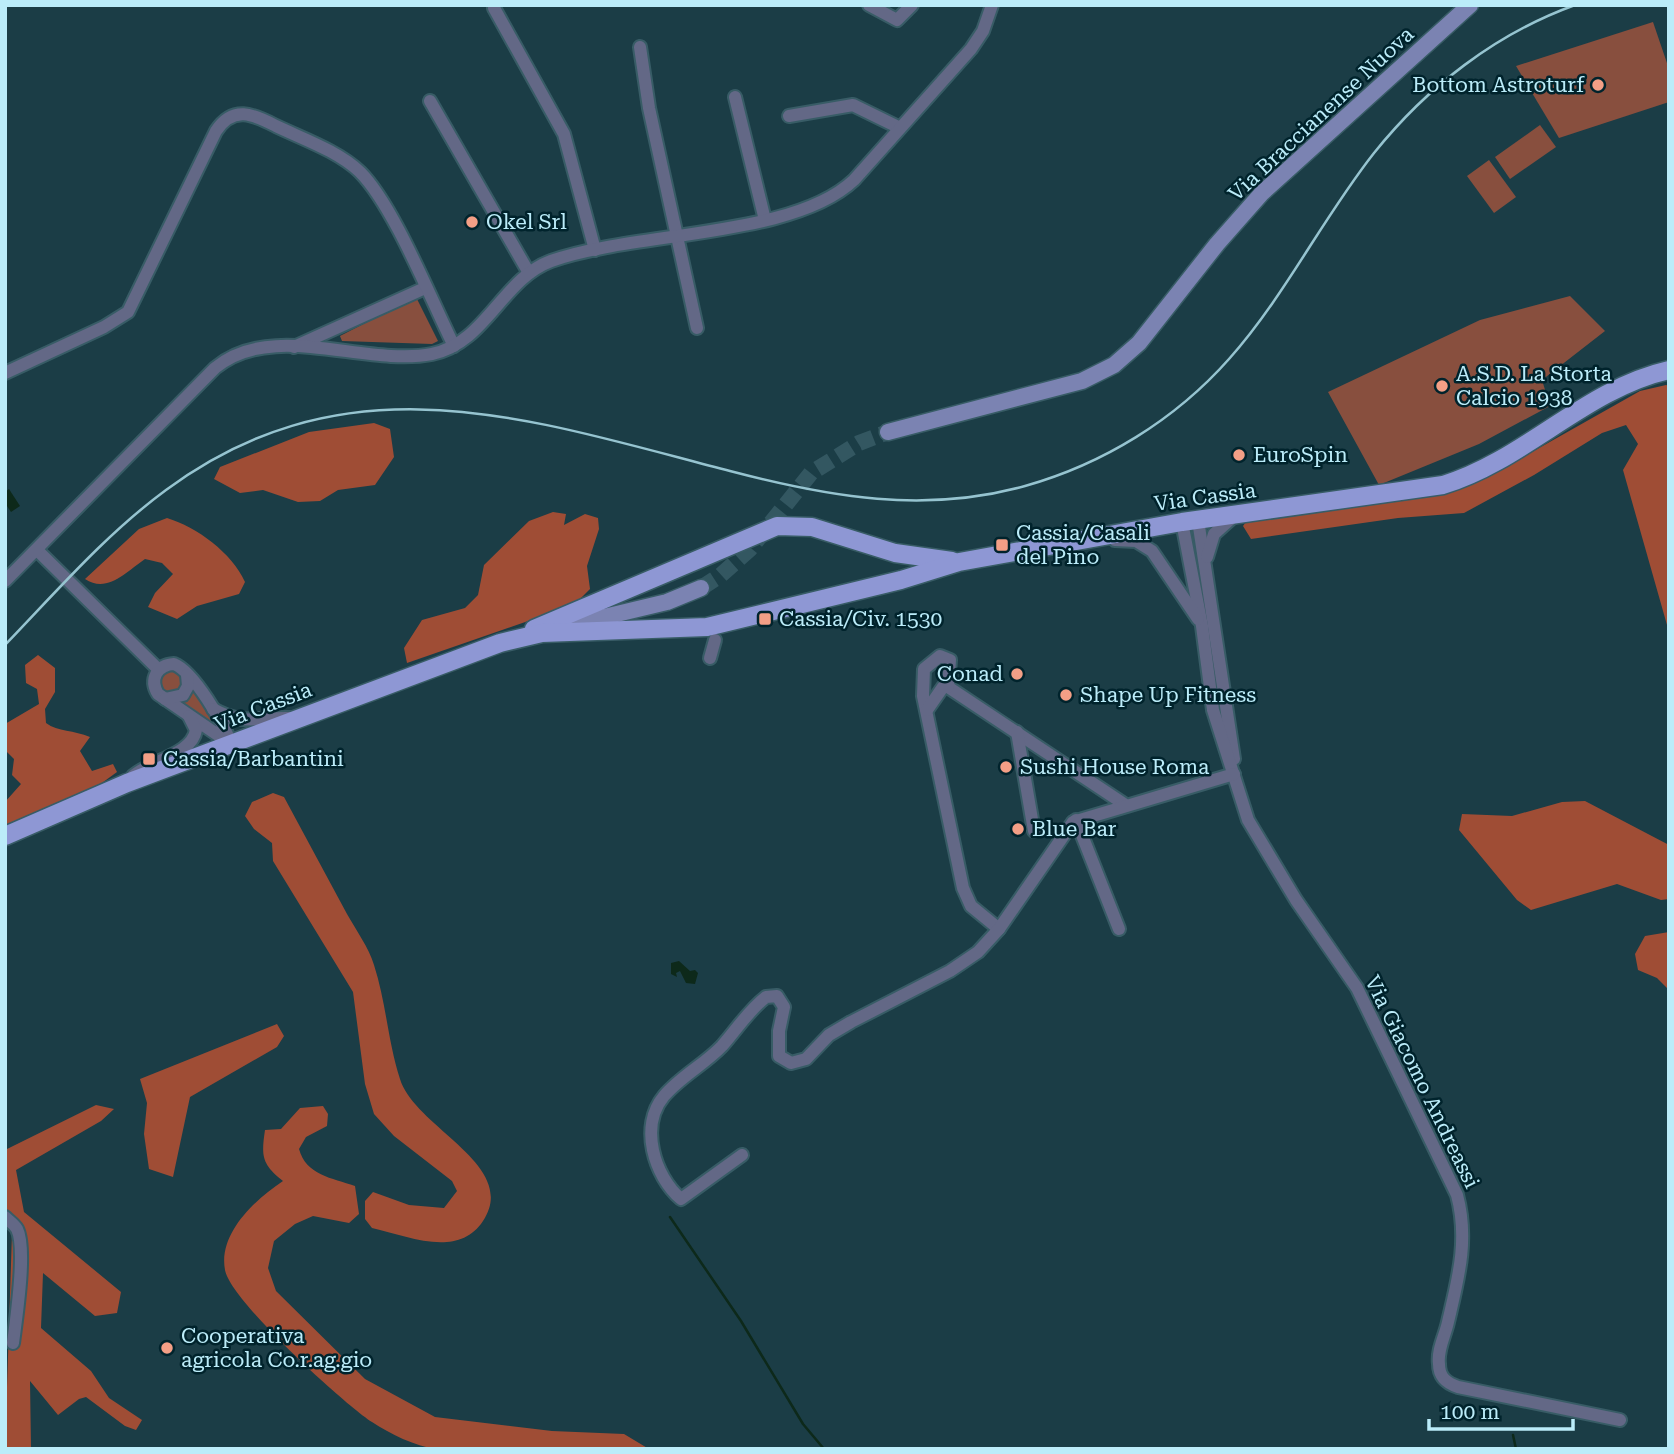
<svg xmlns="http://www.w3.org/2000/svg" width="1674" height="1454" font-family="'Roboto Serif',serif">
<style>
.green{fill:#884f3e}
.forest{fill:#9f4d35}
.water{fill:#0d291a}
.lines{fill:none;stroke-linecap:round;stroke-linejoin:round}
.stream{stroke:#0d291a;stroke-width:2.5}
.secondary-tunnel{stroke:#335761;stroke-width:16;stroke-dasharray:16 8;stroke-linecap:butt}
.minor-casing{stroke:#385c66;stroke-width:16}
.secondary-casing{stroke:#385c66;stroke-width:19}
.primary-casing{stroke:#385c66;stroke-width:21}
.minor{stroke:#636886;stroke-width:12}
.secondary{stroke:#7b83b2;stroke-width:16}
.primary{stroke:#8e97d4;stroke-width:18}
.rail{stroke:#96c4d0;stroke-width:2.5}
.poi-dot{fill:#f39f86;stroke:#00232c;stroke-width:2.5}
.labels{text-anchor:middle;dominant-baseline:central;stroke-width:5;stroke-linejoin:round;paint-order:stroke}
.poi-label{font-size:21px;fill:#bbecf9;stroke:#00232c;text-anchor:start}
.street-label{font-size:21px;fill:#bbecf9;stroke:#00232c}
</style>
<rect width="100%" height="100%" fill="#1b3d46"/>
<!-- green -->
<g class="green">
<path d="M 1653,22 L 1669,69 L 1669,102 L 1559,138 L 1516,66 Z"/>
<path d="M 1540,125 L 1556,147 L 1510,179 L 1495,157 Z"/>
<path d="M 1489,160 L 1516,197 L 1494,213 L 1467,176 Z"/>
<path d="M 1570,296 L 1605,331 L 1542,380 L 1550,406 L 1479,444 L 1379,485 L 1328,392 L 1480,320 Z"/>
<path d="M 416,297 L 438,341 L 432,344 L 342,341 L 340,336 Z"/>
<path d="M 173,669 L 181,673 L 184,685 L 172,695 L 161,690 L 159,678 Z"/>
<path d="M 192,688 L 220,730 L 180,702 Z"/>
</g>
<!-- forest -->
<g class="forest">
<path d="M 1666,385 L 1669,386 L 1669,632 L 1623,470 L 1638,444 L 1626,425 L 1602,433 L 1534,475 L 1464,513 L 1398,518 L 1251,539 L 1243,526 L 1251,515 L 1457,486 L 1484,479 L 1640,391 Z"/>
<path d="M 374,423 L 390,429 L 394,457 L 375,485 L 338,490 L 320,501 L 298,502 L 263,490 L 240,493 L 214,479 L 220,467 L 309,432 Z"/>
<path d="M 553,512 L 566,514 L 564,525 L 585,514 L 598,518 L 599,529 L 587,566 L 590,589 L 574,605 L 407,663 L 404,648 L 422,620 L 465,608 L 478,595 L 484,565 L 529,521 Z"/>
<path d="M 167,518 C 197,527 232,553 245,582 L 239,594 L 197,606 L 177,619 L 148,607 L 155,593 L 173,574 L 162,563 L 145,559 C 126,572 107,594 85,579 L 139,529 Z"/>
<path d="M 38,655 L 55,668 L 55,692 L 45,709 L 46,723 C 58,732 74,730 90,737 L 80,751 L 92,771 L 113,764 L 117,772 L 95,788 L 5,833 L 5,802 L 21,784 L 12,775 L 14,759 L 5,750 L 5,724 L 39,704 L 37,689 L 26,683 L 25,665 Z"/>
<path d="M 273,793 L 284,797 C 305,836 326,875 347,914 C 356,930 369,948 374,965 C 386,1002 388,1042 400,1079 C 415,1128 520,1165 483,1221 C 458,1259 408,1236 372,1228 L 365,1219 L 365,1201 L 373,1192 L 409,1205 L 444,1208 L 457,1191 L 452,1181 L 394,1136 L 374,1114 L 365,1084 L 353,992 L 273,861 L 272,843 L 254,829 L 245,816 L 252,802 Z"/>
<path d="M 1585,801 L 1669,845 L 1669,899 L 1661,900 L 1617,884 L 1531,910 L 1517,900 L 1459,830 L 1462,814 L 1512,816 L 1562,802 Z"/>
<path d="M 1669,932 L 1669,990 L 1657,978 L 1638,970 L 1635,954 L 1645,936 Z"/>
<path d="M 277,1024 L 284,1036 L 277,1047 L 190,1097 L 173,1177 L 149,1169 L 144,1134 L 147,1103 L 140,1079 Z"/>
<path d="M 96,1105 L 114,1109 L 101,1121 L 16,1170 L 24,1212 L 121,1292 L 117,1313 L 95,1316 L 43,1273 L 41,1328 L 91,1371 L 109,1398 L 142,1420 L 136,1430 L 125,1426 L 86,1397 L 79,1399 L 58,1415 L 30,1381 L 31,1449 L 5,1449 L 12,1233 L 18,1222 L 5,1211 L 5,1150 Z"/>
<path d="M 323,1106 L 328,1114 L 327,1126 L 306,1137 L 299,1149 C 306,1175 332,1178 355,1186 L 359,1214 L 349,1223 L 313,1216 L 295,1224 L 274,1241 L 268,1268 L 276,1291 L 365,1379 L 435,1417 L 552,1431 L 624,1434 L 649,1449 C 601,1449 553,1449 505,1449 C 483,1449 458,1452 436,1449 C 415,1446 390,1434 372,1422 C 344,1404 230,1300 225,1270 C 218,1233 256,1199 283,1181 C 262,1164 261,1157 265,1130 L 281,1129 L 300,1108 Z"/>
</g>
<!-- water -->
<g class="water">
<path d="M 9,489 L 20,506 L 11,512 L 5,503 L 5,492 Z"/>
<path d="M 679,961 L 690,971 L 695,970 L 698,973 L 695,984 L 686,983 L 680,971 L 676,973 L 677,977 L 671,974 L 671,963 Z"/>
</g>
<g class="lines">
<!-- stream -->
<g class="stream">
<path d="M 670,1217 L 741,1321 L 803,1424 L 824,1449"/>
<path d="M 1513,1435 L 1516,1449"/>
</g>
<!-- secondary-tunnel -->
<path class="secondary-tunnel" d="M 701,588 L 721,575 L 750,549 L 811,473 L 859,443 L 888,432"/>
<defs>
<g id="minor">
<path d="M 869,5 L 897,20 L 912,5"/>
<path d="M 494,8 L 564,134 L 595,250"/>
<path d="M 640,47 L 649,108 L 697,328"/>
<path d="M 735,97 L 765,220"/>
<path d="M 430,101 L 529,273"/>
<path d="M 789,116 L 853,105 L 900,128"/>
<path d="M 294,347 L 425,288"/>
<path d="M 5,373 L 104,327 L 128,312 L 216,131 C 233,105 253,114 276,126 C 303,139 338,151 360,172 C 394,206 431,300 454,346"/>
<path d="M 1198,520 L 1234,759"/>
<path d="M 1182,522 L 1202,626 L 1213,710 L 1248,820 L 1296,900 L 1357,988 L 1457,1195 C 1469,1240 1458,1279 1448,1322 C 1445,1336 1437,1350 1439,1364 C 1439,1377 1446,1383 1458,1387 L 1620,1420"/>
<path d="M 1115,540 L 1136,541 L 1152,551 L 1198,619"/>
<path d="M 37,550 L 158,669"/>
<path d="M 1207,557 L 1214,534 L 1234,516"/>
<path d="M 5,581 L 215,368 C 272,320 365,367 432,354 C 486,343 502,279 551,261 C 635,231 793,238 854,180 L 971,49 L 983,31 L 992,5"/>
<path d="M 710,658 L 715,640"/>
<path d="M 174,664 C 194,672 224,724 231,744 L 158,694 C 149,679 157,665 174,664 Z"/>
<path d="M 948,687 L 950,660 L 940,656 L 924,669 L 923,696 L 963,888 L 971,906 L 999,929"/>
<path d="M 948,687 L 1124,804"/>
<path d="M 165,699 L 183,695 L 188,686 L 187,675"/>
<path d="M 213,709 C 243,726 258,717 290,718"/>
<path d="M 927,710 L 943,687 L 948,687"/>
<path d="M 1017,732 L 1034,831"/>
<path d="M 133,776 C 151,760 192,755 196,730 L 189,716"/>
<path d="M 1076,820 L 1119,929"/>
<path d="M 742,1155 L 681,1199 C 654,1176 639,1126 664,1096 C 681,1076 705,1064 722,1046 C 737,1029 748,1011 766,997 L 777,996 L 784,1007 L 779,1031 L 779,1056 L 791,1063 L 806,1059 L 829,1035 L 851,1022 L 950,971 L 978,952 L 999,929 L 1073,822 L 1234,774"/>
<path d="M 5,1217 C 9,1221 14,1224 17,1229 C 27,1249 16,1319 13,1343"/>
</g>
<g id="secondary">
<path d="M 888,432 L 1082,381 L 1114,365 L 1139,343 L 1217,244 L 1262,193 L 1470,5"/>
<path d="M 554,629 L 667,602 L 701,588"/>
</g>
<g id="primary">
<path d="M 534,629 L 777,526 L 812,527 L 895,553 L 952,561"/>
<path d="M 5,836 L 127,783 L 500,643 L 542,633 L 707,627 L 901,580 L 959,562 L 1182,522 L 1443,485 C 1525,460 1585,389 1669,370"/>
</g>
</defs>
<!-- minor casing -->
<use href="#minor" class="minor-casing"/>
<!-- secondary casing -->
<use href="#secondary" class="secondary-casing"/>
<!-- primary casing -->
<use href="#primary" class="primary-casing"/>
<!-- minor -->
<use href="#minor" class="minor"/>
<!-- secondary -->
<use href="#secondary" class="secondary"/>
<!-- primary -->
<use href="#primary" class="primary"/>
<!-- rail -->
<path class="rail" d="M 5,645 C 56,592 106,534 166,490 C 350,354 532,420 730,471 C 829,497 925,514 1025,486 C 1103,464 1175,420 1229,359 C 1285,296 1322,219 1374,153 C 1427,87 1495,34 1575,5"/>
</g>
<!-- markers -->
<g class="poi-dot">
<circle cx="1598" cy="85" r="7"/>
<circle cx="472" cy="222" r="7"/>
<circle cx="1442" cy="386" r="7"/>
<circle cx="1239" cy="455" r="7"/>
<rect x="995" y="538" width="14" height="14" rx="3.5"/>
<rect x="758" y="612" width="14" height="14" rx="3.5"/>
<circle cx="1017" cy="674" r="7"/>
<circle cx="1066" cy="695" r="7"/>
<rect x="142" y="752" width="14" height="14" rx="3.5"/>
<circle cx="1006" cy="767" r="7"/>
<circle cx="1018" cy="829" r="7"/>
<circle cx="167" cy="1348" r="7"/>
</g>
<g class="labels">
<!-- poi labels -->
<g class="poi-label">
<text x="1584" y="85" text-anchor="end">Bottom Astroturf</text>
<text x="486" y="222">Okel Srl</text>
<text x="1456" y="374">A.S.D. La Storta<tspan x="1456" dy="24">Calcio 1938</tspan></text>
<text x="1253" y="455">EuroSpin</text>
<text x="1016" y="533">Cassia/Casali<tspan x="1016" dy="24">del Pino</tspan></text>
<text x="779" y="619">Cassia/Civ. 1530</text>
<text x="1003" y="674" text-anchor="end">Conad</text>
<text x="1080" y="695">Shape Up Fitness</text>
<text x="163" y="759">Cassia/Barbantini</text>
<text x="1020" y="767">Sushi House Roma</text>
<text x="1032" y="829">Blue Bar</text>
<text x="181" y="1336">Cooperativa<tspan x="181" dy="24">agricola Co.r.ag.gio</tspan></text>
</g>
<!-- street labels -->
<g class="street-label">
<text transform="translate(1321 114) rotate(-43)">Via Braccianense Nuova</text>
<text transform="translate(1205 497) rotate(-8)">Via Cassia</text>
<text transform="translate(263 707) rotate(-21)">Via Cassia</text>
<text transform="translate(1422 1082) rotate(64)">Via Giacomo Andreassi</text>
</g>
</g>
<!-- border -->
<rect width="1674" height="1454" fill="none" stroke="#bbecf9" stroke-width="14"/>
<!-- scale -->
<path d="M1429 1419v10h144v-10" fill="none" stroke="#bbecf9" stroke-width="3.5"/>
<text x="1440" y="1419" font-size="21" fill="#bbecf9" stroke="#00232c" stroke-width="5" paint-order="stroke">100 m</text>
</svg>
